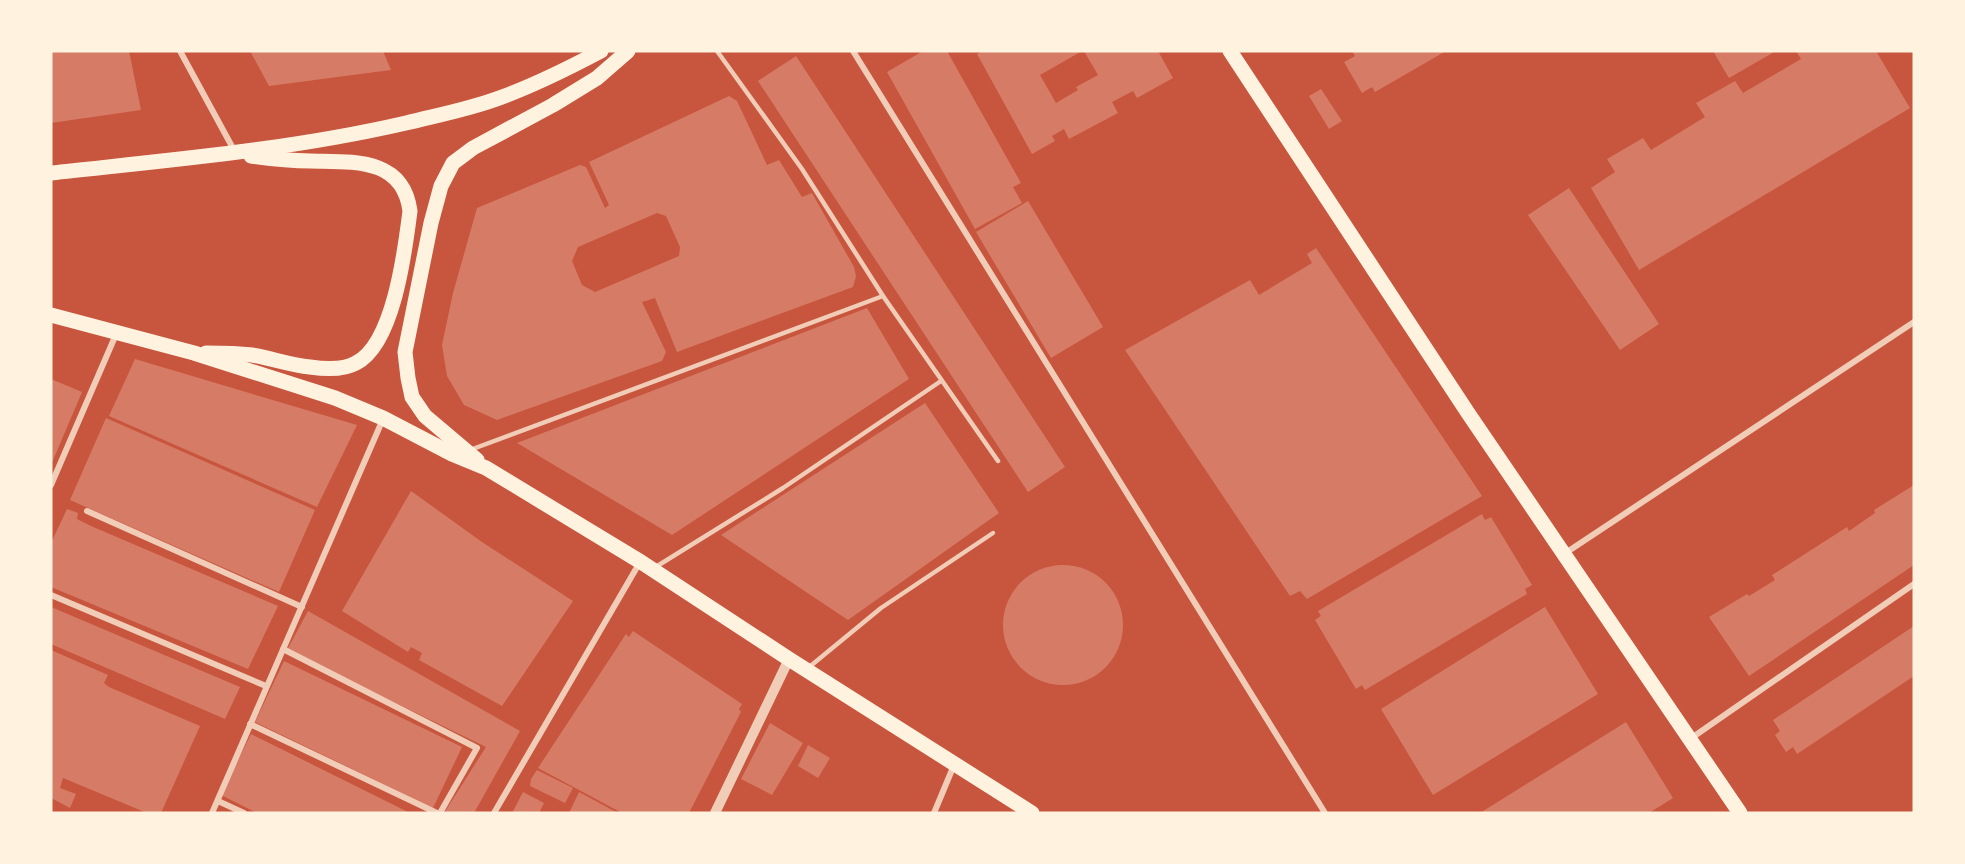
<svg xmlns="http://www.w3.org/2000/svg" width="1965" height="864" font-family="'Fira Sans',sans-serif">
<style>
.building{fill:#d67c66;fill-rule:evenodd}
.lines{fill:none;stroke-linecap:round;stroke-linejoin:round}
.service{stroke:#f1ccb7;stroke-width:4.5}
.minor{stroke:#f1ccb7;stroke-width:6}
.tertiary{stroke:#f1ccb7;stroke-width:10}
.primary{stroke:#fff3e0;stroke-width:15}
</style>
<rect width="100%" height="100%" fill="#c8553d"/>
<!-- building -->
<g class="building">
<path d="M 51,51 L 129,51 L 141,110 L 51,123 Z"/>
<path d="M 250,51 L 383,51 L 391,70 L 269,86 Z"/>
<path d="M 923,51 L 947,51 L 1021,183 L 1013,187 L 1022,203 L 975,229 L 887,72 Z"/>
<path d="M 983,51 L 1082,51 L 1040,75 L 1056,103 L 1078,90 L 1076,87 L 1098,75 L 1084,51 L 1158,51 L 1173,78 L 1137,98 L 1133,91 L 1112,102 L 1118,113 L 1069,139 L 1064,129 L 1052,136 L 1055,141 L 1032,154 L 977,54 Z"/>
<path d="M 1352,51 L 1446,51 L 1375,92 L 1372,87 L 1362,93 L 1344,62 L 1355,56 Z"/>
<path d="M 1713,51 L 1776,51 L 1729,78 Z"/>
<path d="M 1796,51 L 1876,51 L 1910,108 L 1639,270 L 1591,188 L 1615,172 L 1607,159 L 1643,138 L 1651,150 L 1705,117 L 1696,103 L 1735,81 L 1743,93 L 1801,59 Z"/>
<path d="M 796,56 L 1065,467 L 1028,492 L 758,81 Z"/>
<path d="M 1321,89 L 1342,121 L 1329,129 L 1309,96 Z"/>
<path d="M 729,96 L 737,101 L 767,165 L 779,160 L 802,197 L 812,193 L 854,267 L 856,276 L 853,287 L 677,352 L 655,298 L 642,302 L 666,352 L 662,361 L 497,420 L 464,405 L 447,376 L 442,345 L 453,293 L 477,208 L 580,165 L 586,167 L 605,208 L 609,205 L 589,162 ZM 657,213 L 666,216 L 680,247 L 679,256 L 595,292 L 582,285 L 572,261 L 578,247 Z"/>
<path d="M 1569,188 L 1659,324 L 1620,350 L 1528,215 Z"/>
<path d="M 1028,201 L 1103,327 L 1051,358 L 976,232 Z"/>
<path d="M 1316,248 L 1482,496 L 1307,599 L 1300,591 L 1290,596 L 1125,350 L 1250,280 L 1259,295 L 1312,263 L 1307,254 Z"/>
<path d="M 867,308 L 909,379 L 672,535 L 517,443 Z"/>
<path d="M 135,359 L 357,425 L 317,507 L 109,416 Z"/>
<path d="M 51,379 L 82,392 L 51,465 Z"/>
<path d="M 925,403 L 999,513 L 848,620 L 721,535 Z"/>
<path d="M 106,418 L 315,510 L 279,592 L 70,500 Z"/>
<path d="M 1914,485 L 1914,565 L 1749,676 L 1709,617 L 1747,594 L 1749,596 L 1775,580 L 1772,575 L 1847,527 L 1849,531 L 1875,513 L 1874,510 Z"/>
<path d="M 411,491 L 482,542 L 573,601 L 502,706 L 419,660 L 422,653 L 411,647 L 408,652 L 342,611 Z"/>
<path d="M 67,509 L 78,513 L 77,519 L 91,526 L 278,606 L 248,669 L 51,587 L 51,543 Z"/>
<path d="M 1482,514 L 1485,520 L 1491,517 L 1532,585 L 1525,589 L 1527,594 L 1365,690 L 1362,685 L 1356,689 L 1315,620 L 1321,616 L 1318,611 Z"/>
<circle cx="1063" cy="625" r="60"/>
<path d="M 51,607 L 240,687 L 225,719 L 51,644 Z"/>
<path d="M 1545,607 L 1598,694 L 1433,795 L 1381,709 Z"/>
<path d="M 308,611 L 520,731 L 474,813 L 444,813 L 486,747 L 287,650 Z"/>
<path d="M 1914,626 L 1914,676 L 1797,754 L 1793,747 L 1786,752 L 1775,735 L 1780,731 L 1773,720 Z"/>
<path d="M 633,631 L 742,704 L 739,709 L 741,712 L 689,813 L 622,813 L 538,768 L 626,634 L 629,637 Z"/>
<path d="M 51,650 L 108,675 L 104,683 L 109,687 L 200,726 L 161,813 L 147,813 L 63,778 L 60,788 L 76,794 L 70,808 L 51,798 Z"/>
<path d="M 284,661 L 462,747 L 433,808 L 255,722 Z"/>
<path d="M 1626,722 L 1673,798 L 1649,813 L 1480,813 Z"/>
<path d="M 770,723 L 803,743 L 772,795 L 741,779 Z"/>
<path d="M 251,734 L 410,813 L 257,813 L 221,795 Z"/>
<path d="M 808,745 L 830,758 L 818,778 L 798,766 Z"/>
<path d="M 537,770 L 573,788 L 565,803 L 530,786 L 531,779 Z"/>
<path d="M 523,792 L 544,803 L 539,813 L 512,813 Z"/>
<path d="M 579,792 L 618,813 L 569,813 Z"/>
</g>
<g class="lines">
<!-- service -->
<g class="service">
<path d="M 717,51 L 802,169 L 883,296 L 998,461"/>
<path d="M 470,450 L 883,296"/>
<path d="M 654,568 L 783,488 L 941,381"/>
<path d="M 808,668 L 881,608 L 993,533"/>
</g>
<!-- minor -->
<g class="minor">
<path d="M 180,51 L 235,152"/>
<path d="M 853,51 L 1325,813"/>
<path d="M 51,485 L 117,332"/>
<path d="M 87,511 L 302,607"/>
<path d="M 1564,554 L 1914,322"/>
<path d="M 51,595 L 266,686"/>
<path d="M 283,649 L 477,748 L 440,813"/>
<path d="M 250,724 L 437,813"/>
<path d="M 1690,739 L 1914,584"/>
<path d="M 218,801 L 244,813"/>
<path d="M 212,813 L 383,419"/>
<path d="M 494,813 L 640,562"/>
<path d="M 934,813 L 954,765"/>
</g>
<!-- tertiary -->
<path class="tertiary" d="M 715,813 L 789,659"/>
<!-- primary -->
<g class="primary">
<path d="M 1230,51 L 1468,413 L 1740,813"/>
<path d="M 51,173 C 170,160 289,150 406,123 C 438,115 471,109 502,97 C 537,84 569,68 601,51"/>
<path d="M 51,315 L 194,353 L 335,398 L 383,418 L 452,454 L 486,468 L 641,562 L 789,659 L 1032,813"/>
<path d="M 206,353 C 221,353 236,353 252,355 C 271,358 290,365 310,367 C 324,369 344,370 356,363 C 394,344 405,250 410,211 C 403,157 352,162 311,161 C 291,161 271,159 251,156"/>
<path d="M 477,460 L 425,416 L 412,397 L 408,378 L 405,352 L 431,223 L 441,186 L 453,163 L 473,148 L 553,105 L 597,78 L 628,51"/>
</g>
</g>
<!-- border -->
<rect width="1965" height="864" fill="none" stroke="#fff3e0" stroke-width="105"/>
</svg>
